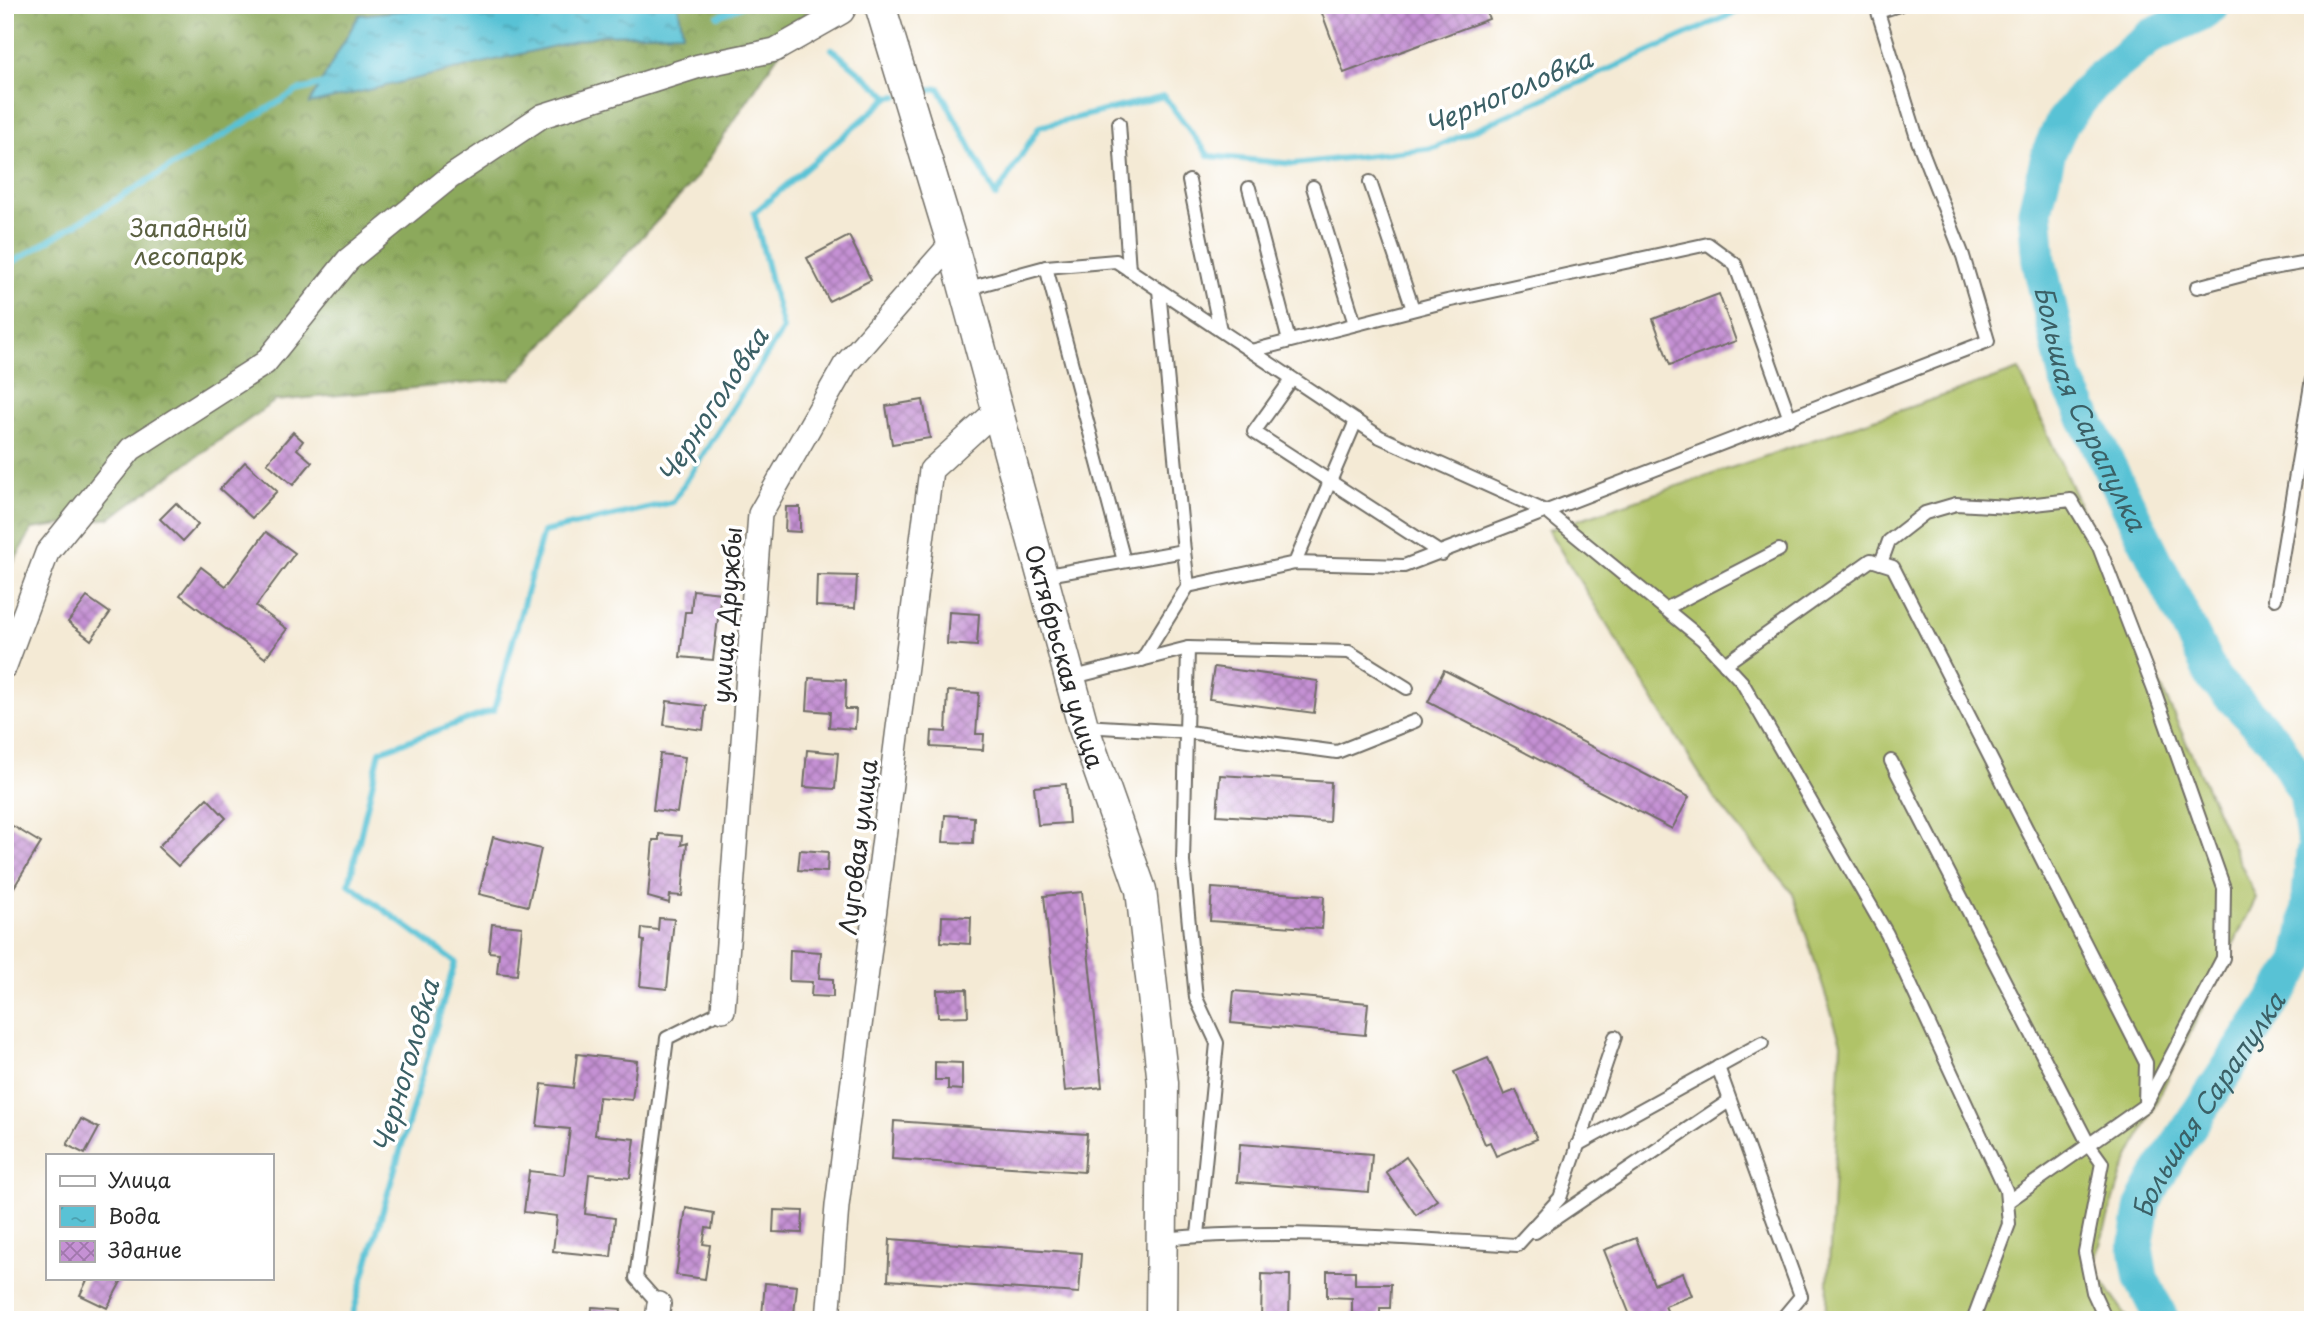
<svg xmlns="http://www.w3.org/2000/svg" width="2318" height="1325" font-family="'Playpen Sans',sans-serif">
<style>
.forest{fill:url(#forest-crowns);stroke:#5c6a44;stroke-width:2}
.garden{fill:#b0c367;stroke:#6e7749;stroke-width:2}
.water{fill:url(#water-ripples);stroke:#427680;stroke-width:2}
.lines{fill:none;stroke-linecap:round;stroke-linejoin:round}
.stream{stroke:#59c2d5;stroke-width:6}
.river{stroke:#59c2d5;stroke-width:35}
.building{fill:url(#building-cross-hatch)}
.service-casing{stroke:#716e66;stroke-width:16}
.minor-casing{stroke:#716e66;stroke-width:26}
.tertiary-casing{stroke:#716e66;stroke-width:33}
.service{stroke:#fff;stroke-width:12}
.minor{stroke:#fff;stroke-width:23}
.tertiary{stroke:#fff;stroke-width:30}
.labels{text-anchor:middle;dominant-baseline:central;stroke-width:7;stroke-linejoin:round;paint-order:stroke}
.park-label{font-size:24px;fill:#5a6040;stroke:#fff}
.street-label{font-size:24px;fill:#2b2b2b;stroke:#fff}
.water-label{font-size:26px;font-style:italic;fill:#3b6066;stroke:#fff}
</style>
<defs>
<pattern id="forest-crowns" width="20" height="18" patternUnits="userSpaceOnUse" patternTransform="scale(1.75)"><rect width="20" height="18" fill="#8ca95c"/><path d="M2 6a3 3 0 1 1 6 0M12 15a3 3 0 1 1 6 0" fill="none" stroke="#738a4c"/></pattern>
<pattern id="water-ripples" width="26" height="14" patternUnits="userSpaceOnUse" patternTransform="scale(1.75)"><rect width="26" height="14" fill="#59c2d5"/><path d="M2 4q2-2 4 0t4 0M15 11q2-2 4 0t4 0" fill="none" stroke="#4a9ead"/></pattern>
<pattern id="building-cross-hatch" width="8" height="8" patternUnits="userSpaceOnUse" patternTransform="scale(1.75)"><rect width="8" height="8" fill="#c591d4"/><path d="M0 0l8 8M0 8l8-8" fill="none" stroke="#a077ac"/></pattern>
</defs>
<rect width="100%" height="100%" fill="#fff"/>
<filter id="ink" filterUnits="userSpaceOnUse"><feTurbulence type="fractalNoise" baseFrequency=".0143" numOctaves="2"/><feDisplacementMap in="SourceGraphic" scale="14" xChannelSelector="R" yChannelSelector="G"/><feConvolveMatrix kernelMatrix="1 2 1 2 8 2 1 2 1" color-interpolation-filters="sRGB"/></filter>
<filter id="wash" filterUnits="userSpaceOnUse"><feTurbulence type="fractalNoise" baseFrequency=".00686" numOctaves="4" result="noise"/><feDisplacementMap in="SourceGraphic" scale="28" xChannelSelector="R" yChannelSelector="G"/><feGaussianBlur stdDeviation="1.57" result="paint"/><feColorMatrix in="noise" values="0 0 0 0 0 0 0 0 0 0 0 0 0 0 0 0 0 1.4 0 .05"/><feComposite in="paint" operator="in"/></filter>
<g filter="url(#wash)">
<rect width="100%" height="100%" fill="#f4ead5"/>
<!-- forest -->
<path class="forest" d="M 5,5 L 457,5 L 359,15 L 310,103 L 601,35 L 682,33 L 678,5 L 811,5 L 694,181 L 511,379 L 275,401 L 110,518 L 32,529 L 5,578 Z"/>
<!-- garden -->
<path class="garden" d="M 2019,370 L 2256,898 L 2123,1170 L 2093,1267 L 2129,1320 L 1826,1320 L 1841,1043 L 1793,894 L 1715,799 L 1548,530 Z"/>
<!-- water -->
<path class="water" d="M 457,5 L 678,5 L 683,33 L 601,35 L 309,104 L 359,15 Z"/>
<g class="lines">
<!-- stream -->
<g class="stream">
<path d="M 776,5 L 794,8"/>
<path d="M 718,16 L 743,5"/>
<path d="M 832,49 L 889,97"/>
<path d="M 915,92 L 939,88 L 996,196 L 1039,127 L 1164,96 L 1209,156 L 1294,164 L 1434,148 L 1752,5"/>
<path d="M 5,267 L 297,91 L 324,84"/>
<path d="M 351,1320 L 455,962 L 349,884 L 380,751 L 494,710 L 543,532 L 673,502 L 783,329 L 754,213 L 889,97 L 897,96"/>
</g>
<!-- river -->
<g class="river">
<path id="s1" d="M 2213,5 L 2200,14 L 2151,36 L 2093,84 L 2062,123 L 2049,152 L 2035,211 L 2039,261 L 2066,379 L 2214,679 L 2276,742 L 2306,794 L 2313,837"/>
<path id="s2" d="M 2162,1320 L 2141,1278 L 2136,1248 L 2143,1204 L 2169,1157 L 2299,962 L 2306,929 L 2313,853"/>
</g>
</g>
<g id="blocks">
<!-- building -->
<g class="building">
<path d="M 1319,5 L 1484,5 L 1489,19 L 1344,73 Z"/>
<path d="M 849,236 L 871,280 L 829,301 L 807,258 Z"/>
<path d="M 1719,294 L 1736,341 L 1670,365 L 1653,319 Z"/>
<path d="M 923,400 L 930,438 L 892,444 L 886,406 Z"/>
<path d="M 293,432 L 303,441 L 297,449 L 312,462 L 293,485 L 267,463 Z"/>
<path d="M 245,462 L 277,491 L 252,518 L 220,489 Z"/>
<path d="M 176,503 L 198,525 L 183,541 L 160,519 Z"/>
<path d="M 786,507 L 800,507 L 800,532 L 785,531 Z"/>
<path d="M 266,532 L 295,553 L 256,606 L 287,629 L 265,658 L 180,595 L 201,567 L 226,586 Z"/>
<path d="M 817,575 L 857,576 L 855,608 L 816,606 Z"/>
<path d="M 693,590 L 721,593 L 713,660 L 680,657 L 685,612 L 691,612 Z"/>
<path d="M 87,597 L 110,613 L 91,640 L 68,622 Z"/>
<path d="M 949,612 L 979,614 L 977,646 L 947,644 Z"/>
<path d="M 1214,667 L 1318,681 L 1314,713 L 1209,699 Z"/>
<path d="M 1444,670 L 1689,797 L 1672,829 L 1428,702 Z"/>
<path d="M 809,678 L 846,680 L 845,709 L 856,709 L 855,729 L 829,727 L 830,712 L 807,710 Z"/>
<path d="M 948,691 L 979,693 L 976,734 L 984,734 L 983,750 L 931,747 L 932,731 L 946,732 Z"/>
<path d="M 667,701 L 706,706 L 703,730 L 664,725 Z"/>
<path d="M 807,750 L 838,753 L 835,789 L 804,787 Z"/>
<path d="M 660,754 L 685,757 L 677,813 L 653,810 Z"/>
<path d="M 1220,775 L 1331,782 L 1329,822 L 1217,815 Z"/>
<path d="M 1066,784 L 1069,823 L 1038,825 L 1034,787 Z"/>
<path d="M 207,798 L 226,818 L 178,866 L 158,847 Z"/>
<path d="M 945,815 L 974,817 L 973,843 L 943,842 Z"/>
<path d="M 6,822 L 41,843 L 5,902 L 5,824 Z"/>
<path d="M 659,834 L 682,836 L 681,845 L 687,843 L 682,896 L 670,895 L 669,903 L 648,897 L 653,840 L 659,840 Z"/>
<path d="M 493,837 L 541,849 L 528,906 L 479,894 Z"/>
<path d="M 800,850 L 828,852 L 827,872 L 798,870 Z"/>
<path d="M 1212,888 L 1324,896 L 1322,929 L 1210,921 Z"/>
<path d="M 1082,892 L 1102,1087 L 1065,1091 L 1044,896 Z"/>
<path d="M 942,916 L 971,917 L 970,944 L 941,942 Z"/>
<path d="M 659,918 L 674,919 L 667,989 L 640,986 L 644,941 L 641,940 L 642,928 L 658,930 Z"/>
<path d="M 492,924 L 522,927 L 517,975 L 497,973 L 499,953 L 489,952 Z"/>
<path d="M 790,950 L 821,952 L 819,978 L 833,979 L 833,997 L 811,996 L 812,982 L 789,981 Z"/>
<path d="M 967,989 L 968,1016 L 938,1017 L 937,990 Z"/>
<path d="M 1234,991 L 1368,1003 L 1365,1035 L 1231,1023 Z"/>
<path d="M 577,1054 L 637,1061 L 632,1100 L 599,1097 L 595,1135 L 635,1139 L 630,1178 L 589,1174 L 585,1214 L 615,1218 L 611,1257 L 553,1251 L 557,1216 L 524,1212 L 529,1171 L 564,1175 L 570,1129 L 537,1126 L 542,1084 L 573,1088 Z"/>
<path d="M 1488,1058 L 1504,1095 L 1516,1090 L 1537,1139 L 1496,1156 L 1490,1142 L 1485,1144 L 1454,1072 Z"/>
<path d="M 935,1062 L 962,1063 L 962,1090 L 948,1089 L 948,1080 L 935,1080 Z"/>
<path d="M 81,1119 L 99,1128 L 85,1154 L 67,1145 Z"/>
<path d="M 894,1121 L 1087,1134 L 1084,1172 L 892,1159 Z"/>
<path d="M 1240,1144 L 1372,1154 L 1369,1192 L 1237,1182 Z"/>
<path d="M 1406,1157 L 1437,1200 L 1416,1215 L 1386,1172 Z"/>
<path d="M 686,1208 L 714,1213 L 712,1229 L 706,1228 L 703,1244 L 710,1245 L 705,1279 L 676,1275 Z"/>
<path d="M 774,1210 L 803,1211 L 802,1233 L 773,1232 Z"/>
<path d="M 1636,1238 L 1654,1284 L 1683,1273 L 1692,1296 L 1665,1306 L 1671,1320 L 1632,1320 L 1604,1250 Z"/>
<path d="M 890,1239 L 1082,1253 L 1079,1293 L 888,1280 Z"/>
<path d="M 1327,1271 L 1355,1271 L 1355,1284 L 1391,1284 L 1390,1308 L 1380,1308 L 1380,1320 L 1352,1320 L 1352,1298 L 1327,1297 Z"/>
<path d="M 1262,1274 L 1290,1275 L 1289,1320 L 1261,1320 Z"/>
<path d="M 88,1278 L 123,1278 L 107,1308 L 80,1295 Z"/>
<path d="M 765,1283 L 797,1286 L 794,1314 L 802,1315 L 801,1320 L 762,1315 Z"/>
<path d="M 592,1307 L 621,1309 L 620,1320 L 591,1320 Z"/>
<path d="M 674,1314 L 701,1318 L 701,1320 L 673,1320 Z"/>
</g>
</g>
</g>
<g filter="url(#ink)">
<use href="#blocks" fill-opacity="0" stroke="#716e66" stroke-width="2"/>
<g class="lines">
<defs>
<g id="service">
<path d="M 1119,123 L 1129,270"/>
<path d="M 1189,181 L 1220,330"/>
<path d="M 1370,182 L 1413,309"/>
<path d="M 1313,187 L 1355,324"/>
<path d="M 1249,188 L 1289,341"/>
<path d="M 1046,267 L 1124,561"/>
<path d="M 2197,287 L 2261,270 L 2313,261"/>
<path d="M 965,289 L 1046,267 L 1116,261 L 1380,437 L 1547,512 L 1702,639 L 1742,682 L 1887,934 L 2006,1190 L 2009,1224 L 1973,1320"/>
<path d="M 1159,290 L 1184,551"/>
<path d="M 1251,351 L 1447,301 L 1708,244 L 1735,264 L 1790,419"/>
<path d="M 1292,379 L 1254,432 L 1442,554"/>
<path d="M 1295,563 L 1356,421"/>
<path d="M 1881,563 L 1889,541 L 1925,513 L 1956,504 L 2009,507 L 2071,500 L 2099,547 L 2154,690 L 2224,888 L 2223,958 L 2147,1102"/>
<path d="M 1042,576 L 1184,551 L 1188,586 L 1295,563 L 1404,566 L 1988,341 L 1963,256 L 1918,141 L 1878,12 L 1899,5"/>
<path d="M 2275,599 L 2313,373"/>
<path d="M 1665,609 L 1779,550"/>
<path d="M 1188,648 L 1183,862 L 1196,998 L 1217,1043 L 1198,1235"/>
<path d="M 1142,660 L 1188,586"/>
<path d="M 1725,664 L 1871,560 L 1893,567 L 2146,1063 L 2145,1105 L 2007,1202"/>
<path d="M 1070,678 L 1188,648 L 1349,652 L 1407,688"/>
<path d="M 1083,726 L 1188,732 L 1337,752 L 1415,721"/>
<path d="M 1891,761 L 2089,1145 L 2102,1163 L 2085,1252 L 2093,1292 L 2106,1320"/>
<path d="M 1718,1067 L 1801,1296 L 1781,1320"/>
<path d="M 1577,1145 L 1762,1043"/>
<path d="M 1535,1232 L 1729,1101"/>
<path d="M 1162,1239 C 1279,1228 1399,1238 1517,1245 L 1560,1198 L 1615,1037"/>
<path d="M 659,1304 L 636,1278 L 667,1038 L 723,1010"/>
</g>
<g id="minor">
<path d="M 5,666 L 47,553 L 131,449 L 265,363 L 348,260 L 449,178 L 542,116 L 699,66 L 775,50 L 842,12 L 846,5"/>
<path d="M 723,1010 L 760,514 L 845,365 L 952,243"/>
<path d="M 657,1320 L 659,1304"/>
<path d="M 828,1320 L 837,1206 L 931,470 L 997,410"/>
</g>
<g id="tertiary">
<path id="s3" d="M 880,5 L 952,243 L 1083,726 L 1141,890 L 1163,1083 L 1161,1320"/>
</g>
</defs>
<!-- service casing -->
<use href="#service" class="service-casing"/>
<!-- minor casing -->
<use href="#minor" class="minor-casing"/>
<!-- tertiary casing -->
<use href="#tertiary" class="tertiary-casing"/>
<!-- service -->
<use href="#service" class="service"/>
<!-- minor -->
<use href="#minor" class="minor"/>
<!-- tertiary -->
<use href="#tertiary" class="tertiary"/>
</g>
</g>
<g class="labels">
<!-- park labels -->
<g class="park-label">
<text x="189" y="227">Западный<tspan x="189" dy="28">лесопарк</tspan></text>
</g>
<!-- street labels -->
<g class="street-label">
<text transform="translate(726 615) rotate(-86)">улица Дружбы</text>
<text stroke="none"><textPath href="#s3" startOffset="677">Октябрьская улица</textPath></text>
<text transform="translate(857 847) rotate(-83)">Луговая улица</text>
</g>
<!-- water labels -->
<g class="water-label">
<text transform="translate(1508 91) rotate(-23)">Черноголовка</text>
<text transform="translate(712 405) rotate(-57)">Черноголовка</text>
<text stroke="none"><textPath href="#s1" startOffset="494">Большая Сарапулка</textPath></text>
<text transform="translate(405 1066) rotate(-74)">Черноголовка</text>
<text stroke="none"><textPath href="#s2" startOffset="240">Большая Сарапулка</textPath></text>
</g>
</g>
<!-- margin -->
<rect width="2318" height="1325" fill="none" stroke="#fff" stroke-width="28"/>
<!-- legend -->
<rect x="46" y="1154" width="228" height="126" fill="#ffffff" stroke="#aaaaaa" stroke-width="2"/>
<rect x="60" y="1176" width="35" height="10" fill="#ffffff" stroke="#aaaaaa" stroke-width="2"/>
<text x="108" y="1188" font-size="21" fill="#2b2b2b">Улица</text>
<rect x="60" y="1206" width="35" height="21" fill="url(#water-ripples)" stroke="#aaaaaa" stroke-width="2"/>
<text x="108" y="1224" font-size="21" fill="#2b2b2b">Вода</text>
<rect x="60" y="1241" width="35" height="21" fill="url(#building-cross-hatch)" stroke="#aaaaaa" stroke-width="2"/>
<text x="108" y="1258" font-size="21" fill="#2b2b2b">Здание</text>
</svg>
